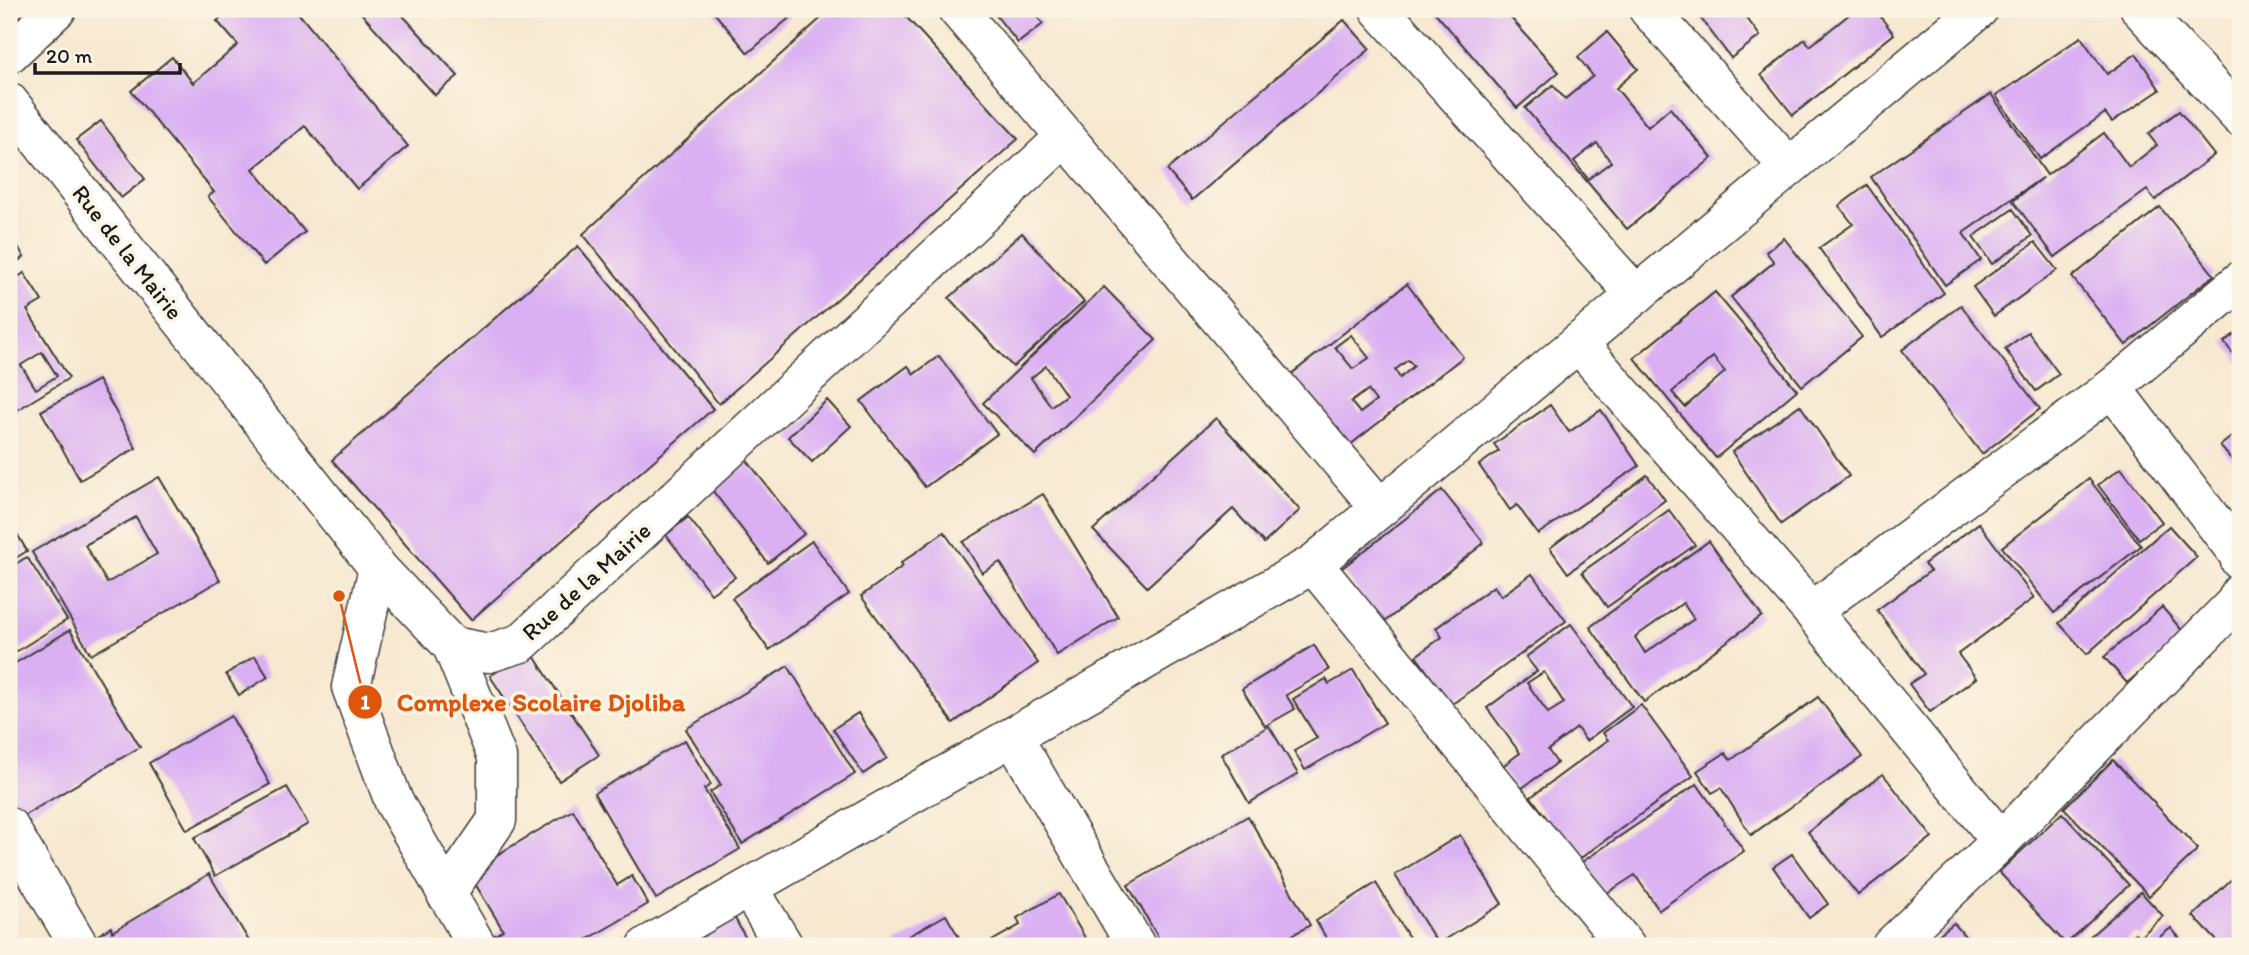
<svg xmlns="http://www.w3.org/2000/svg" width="2249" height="955" font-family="Itim,sans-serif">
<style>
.building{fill:#dab0f3;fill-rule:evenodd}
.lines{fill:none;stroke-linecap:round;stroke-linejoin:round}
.minor-casing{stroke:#3d3b37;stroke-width:41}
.minor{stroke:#fff;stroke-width:38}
.labels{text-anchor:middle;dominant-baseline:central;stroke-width:7;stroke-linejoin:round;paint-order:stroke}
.street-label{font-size:24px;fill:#1c1c1c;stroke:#fcf5e5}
.leader{fill:none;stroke:#de560d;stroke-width:2.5}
.callout-dot{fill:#de560d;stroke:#fcf5e5;stroke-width:2.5}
.mark-label{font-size:21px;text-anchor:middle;font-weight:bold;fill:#fff}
.callout-label{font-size:26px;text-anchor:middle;font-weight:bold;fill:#de560d;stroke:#fcf5e5;stroke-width:7;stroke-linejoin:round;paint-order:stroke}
</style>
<rect width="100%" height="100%" fill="#fcf5e5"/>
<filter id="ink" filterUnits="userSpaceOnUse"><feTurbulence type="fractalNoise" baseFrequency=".0143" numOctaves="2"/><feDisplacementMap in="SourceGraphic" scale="14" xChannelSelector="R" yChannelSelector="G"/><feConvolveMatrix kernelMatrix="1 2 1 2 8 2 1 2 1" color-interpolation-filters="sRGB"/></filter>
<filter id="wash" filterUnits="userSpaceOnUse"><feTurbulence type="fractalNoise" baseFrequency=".00686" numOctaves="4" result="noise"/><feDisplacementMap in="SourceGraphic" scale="28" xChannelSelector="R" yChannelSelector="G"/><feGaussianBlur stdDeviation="1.57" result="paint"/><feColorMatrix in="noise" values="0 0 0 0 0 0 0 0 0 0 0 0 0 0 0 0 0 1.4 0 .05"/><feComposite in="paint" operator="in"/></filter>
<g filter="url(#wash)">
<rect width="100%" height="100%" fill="#f7e8d0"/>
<g id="blocks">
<!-- building -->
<g class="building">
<path d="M 231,9 L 295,9 L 408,146 L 357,189 L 305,126 L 253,169 L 305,232 L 264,265 L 208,197 L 214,192 L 131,91 L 172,57 L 193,83 L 238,45 L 217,21 Z"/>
<path d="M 364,9 L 397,9 L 458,76 L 435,95 L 360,12 Z"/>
<path d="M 711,9 L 800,9 L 748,53 Z"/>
<path d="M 831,9 L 899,9 L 1018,139 L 719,404 L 583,234 Z"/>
<path d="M 991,9 L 1031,9 L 1043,24 L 1018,43 Z"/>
<path d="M 1432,9 L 1503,9 L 1559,72 L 1517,108 Z"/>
<path d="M 1708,9 L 1740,9 L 1760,36 L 1731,58 L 1699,16 Z"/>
<path d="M 1856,9 L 1874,9 L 1894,34 L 1793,115 L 1761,75 L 1805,39 L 1810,46 Z"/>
<path d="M 1344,20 L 1370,49 L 1192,200 L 1167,170 Z"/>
<path d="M 1607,32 L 1638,69 L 1616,88 L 1648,127 L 1670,108 L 1712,158 L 1627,229 L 1525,108 L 1553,85 L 1565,99 L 1593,76 L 1578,57 ZM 1597,143 L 1611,162 L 1588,179 L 1574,161 Z"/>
<path d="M 2081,37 L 2107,74 L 2136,54 L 2160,90 L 2112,122 L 2105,113 L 2040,159 L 1996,96 Z"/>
<path d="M 1991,94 L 2047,175 L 2104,133 L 2129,167 L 2157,145 L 2148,134 L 2179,111 L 2214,155 L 2155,200 L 2147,190 L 2055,257 L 2013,201 L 2043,177 L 1963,233 L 1981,260 L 1945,285 L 1871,177 Z"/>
<path d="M 101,121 L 145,179 L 121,198 L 76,140 Z"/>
<path d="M 1867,185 L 1944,293 L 1882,337 L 1819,248 L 1853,224 L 1839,206 Z"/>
<path d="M 2160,207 L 2214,275 L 2126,345 L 2072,277 Z"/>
<path d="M 2013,209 L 2032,236 L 1992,264 L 1973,237 Z"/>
<path d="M 9,231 L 24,257 L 9,267 Z"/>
<path d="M 1022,233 L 1084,302 L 1013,367 L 949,298 Z"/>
<path d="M 1784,238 L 1862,337 L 1802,386 L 1731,297 L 1774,262 L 1766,252 Z"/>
<path d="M 2035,242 L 2057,270 L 1994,316 L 1973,287 Z"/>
<path d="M 578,246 L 713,409 L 471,620 L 332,460 Z"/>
<path d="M 24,273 L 42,301 L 27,310 L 69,378 L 9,415 L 9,283 ZM 42,352 L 57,376 L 36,389 L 21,365 Z"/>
<path d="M 1407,284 L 1463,357 L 1346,448 L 1290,375 ZM 1351,335 L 1369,358 L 1353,369 L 1335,347 ZM 1408,360 L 1414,366 L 1400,378 L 1395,370 ZM 1368,390 L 1376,401 L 1360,413 L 1351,402 Z"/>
<path d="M 1104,287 L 1156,340 L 1035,455 L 983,403 ZM 1046,366 L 1066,395 L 1051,406 L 1031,378 Z"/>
<path d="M 1715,292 L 1797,390 L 1716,458 L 1634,358 ZM 1713,357 L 1725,372 L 1685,407 L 1672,392 Z"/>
<path d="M 1961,305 L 2040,409 L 1982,454 L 1902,350 Z"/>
<path d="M 2240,330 L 2240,363 L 2224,342 Z"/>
<path d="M 2028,332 L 2059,374 L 2036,391 L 2005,349 Z"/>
<path d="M 939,356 L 997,434 L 925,487 L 861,401 L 908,366 L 914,374 Z"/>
<path d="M 98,380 L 136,448 L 80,480 L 41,411 Z"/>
<path d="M 827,400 L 851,426 L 812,462 L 788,437 Z"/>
<path d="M 1550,405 L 1569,432 L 1601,410 L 1639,466 L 1538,534 L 1517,505 L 1510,510 L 1479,465 L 1499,451 L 1494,444 Z"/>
<path d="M 1800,405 L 1849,476 L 1781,524 L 1732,452 Z"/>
<path d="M 1216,418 L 1300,510 L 1264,543 L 1233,509 L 1147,587 L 1093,530 Z"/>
<path d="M 2240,430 L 2240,469 L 2220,446 Z"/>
<path d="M 746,459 L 804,534 L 768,563 L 709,486 Z"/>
<path d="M 2121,468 L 2162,522 L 2139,539 L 2098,485 Z"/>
<path d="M 1647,475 L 1665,500 L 1568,573 L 1550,548 Z"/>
<path d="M 159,477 L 220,580 L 91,655 L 32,552 ZM 136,517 L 157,554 L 107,583 L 85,545 Z"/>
<path d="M 2089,479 L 2141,546 L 2054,613 L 2002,547 Z"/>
<path d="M 1442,490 L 1484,543 L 1383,623 L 1341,569 Z"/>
<path d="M 1043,494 L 1118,617 L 1057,655 L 1000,562 L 982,573 L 963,542 Z"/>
<path d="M 1669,510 L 1695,545 L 1607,607 L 1582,572 Z"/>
<path d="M 688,517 L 735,577 L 711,594 L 666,535 Z"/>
<path d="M 9,520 L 27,551 L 9,562 Z"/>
<path d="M 1979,523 L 2034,598 L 1958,654 L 1976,678 L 1930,712 L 1909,684 L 1924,674 L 1877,610 L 1930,571 L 1924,564 Z"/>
<path d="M 2169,526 L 2197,557 L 2087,654 L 2059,623 Z"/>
<path d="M 944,532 L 1038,663 L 953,723 L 861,596 L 903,566 L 901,563 Z"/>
<path d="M 812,541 L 849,594 L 769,650 L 732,598 Z"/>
<path d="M 1709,541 L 1762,616 L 1644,702 L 1590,627 ZM 1683,603 L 1694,619 L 1645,653 L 1635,637 Z"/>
<path d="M 27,557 L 67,620 L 9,656 L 9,568 Z"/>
<path d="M 1532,574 L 1566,621 L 1451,705 L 1416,656 L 1442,637 L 1436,628 L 1494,586 L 1501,596 Z"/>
<path d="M 2162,607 L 2185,634 L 2127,683 L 2104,657 Z"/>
<path d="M 1571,624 L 1632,707 L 1586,741 L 1577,728 L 1548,750 L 1557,763 L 1518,791 L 1500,768 L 1520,753 L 1487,708 L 1537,671 L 1526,657 ZM 1544,672 L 1564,703 L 1548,713 L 1527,683 Z"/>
<path d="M 70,630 L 140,747 L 13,822 L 9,816 L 9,667 Z"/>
<path d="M 1314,645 L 1329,670 L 1286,695 L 1295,709 L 1265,726 L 1242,689 Z"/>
<path d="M 530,650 L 599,755 L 559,781 L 490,676 Z"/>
<path d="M 255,656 L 268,677 L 239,695 L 226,674 Z"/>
<path d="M 788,666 L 855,774 L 742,844 L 710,792 L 721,785 L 686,729 Z"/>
<path d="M 1353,670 L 1385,723 L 1305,770 L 1294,751 L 1317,738 L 1293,699 L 1326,679 L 1329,684 Z"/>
<path d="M 1818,697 L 1862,757 L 1751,835 L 1721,788 L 1712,793 L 1697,771 L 1725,753 L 1731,760 Z"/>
<path d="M 1641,705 L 1693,776 L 1578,860 L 1531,797 L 1608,740 L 1603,733 Z"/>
<path d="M 858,713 L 887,758 L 863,774 L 833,729 Z"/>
<path d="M 231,716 L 270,784 L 187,830 L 149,763 Z"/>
<path d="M 1269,726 L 1298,774 L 1249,803 L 1221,754 Z"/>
<path d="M 685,740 L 711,785 L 704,789 L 740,849 L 656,899 L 594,793 Z"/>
<path d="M 2113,760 L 2198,849 L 2149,896 L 2064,808 Z"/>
<path d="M 1883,774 L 1932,837 L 1858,895 L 1808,832 Z"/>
<path d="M 1697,784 L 1744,851 L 1659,910 L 1635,875 L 1604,895 L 1582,862 Z"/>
<path d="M 287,787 L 308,824 L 215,876 L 194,838 Z"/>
<path d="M 573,810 L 617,885 L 632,876 L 648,904 L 576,946 L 494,946 L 489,939 L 503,930 L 468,872 Z"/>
<path d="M 2062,813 L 2129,885 L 2066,944 L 1999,872 Z"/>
<path d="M 1248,816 L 1310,925 L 1273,946 L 1163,946 L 1128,885 Z"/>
<path d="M 1460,835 L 1502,904 L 1438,944 L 1395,875 Z"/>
<path d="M 1792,854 L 1828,904 L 1809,918 L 1773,867 Z"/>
<path d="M 2240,871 L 2240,946 L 2222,946 L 2193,916 Z"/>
<path d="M 209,874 L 252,946 L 98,946 L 93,938 L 111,927 L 112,932 Z"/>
<path d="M 1376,883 L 1414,946 L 1331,946 L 1316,921 Z"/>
<path d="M 2141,892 L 2163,916 L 2140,937 L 2135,933 L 2119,946 L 2079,946 Z"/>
<path d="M 1059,894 L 1090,946 L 983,946 L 1020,925 L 1017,918 Z"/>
<path d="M 732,913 L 750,946 L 701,946 L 695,936 Z"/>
<path d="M 946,915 L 964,946 L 891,946 Z"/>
<path d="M 1954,923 L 1973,946 L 1945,946 L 1937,936 Z"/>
<path d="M 2171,928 L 2186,946 L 2148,946 Z"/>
</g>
</g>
</g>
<g filter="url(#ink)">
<use href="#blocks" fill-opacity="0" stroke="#3d3b37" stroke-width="2"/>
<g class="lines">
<defs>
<g id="minor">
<path d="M 957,9 L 1380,508"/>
<path d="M 1379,9 L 1636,295"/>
<path d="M 1648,9 L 1789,167"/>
<path d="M 2140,9 L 2240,117"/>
<path d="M 9,54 L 57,9"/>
<path d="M 9,102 L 378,568 L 452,646 L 489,653 L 521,643 L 1065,137"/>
<path d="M 1578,343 L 1812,611 L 2001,841"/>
<path d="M 2112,388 L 2238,554 L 2240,561"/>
<path d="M 1313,564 L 1626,946"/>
<path d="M 378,568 L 351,687 L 394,802 L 477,946"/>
<path d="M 1812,611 L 2112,388 L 2240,281"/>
<path d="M 1013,737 L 1136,946"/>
<path d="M 9,827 L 79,946"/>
<path d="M 749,888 L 784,946"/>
<path d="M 446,894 L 497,820 L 497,757 L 452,646"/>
<path d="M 647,946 L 1313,564 L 1979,9"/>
<path d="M 1891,946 L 2001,841 L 2235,603 L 2240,593"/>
</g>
</defs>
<!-- minor casing -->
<use href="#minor" class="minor-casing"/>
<!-- minor -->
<use href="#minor" class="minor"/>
</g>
</g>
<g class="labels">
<!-- street labels -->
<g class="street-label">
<text transform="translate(128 252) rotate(52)">Rue de la Mairie</text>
<text transform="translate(586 581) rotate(-42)">Rue de la Mairie</text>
</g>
</g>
<!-- callouts -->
<path class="leader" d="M339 596L365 702"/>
<g class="callout-dot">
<circle cx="339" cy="596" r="7"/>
<circle cx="365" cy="702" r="18"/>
</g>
<g class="mark-label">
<text x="365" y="709">1</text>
</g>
<g class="callout-label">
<text x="541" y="711">Complexe Scolaire Djoliba</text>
</g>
<!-- margin -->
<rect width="2249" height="955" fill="none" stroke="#fcf5e5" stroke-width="35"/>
<!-- scale -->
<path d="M35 63v10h145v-10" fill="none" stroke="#1c1c1c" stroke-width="3.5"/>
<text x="46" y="63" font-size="21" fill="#1c1c1c" stroke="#fcf5e5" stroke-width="5" paint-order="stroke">20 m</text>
</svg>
